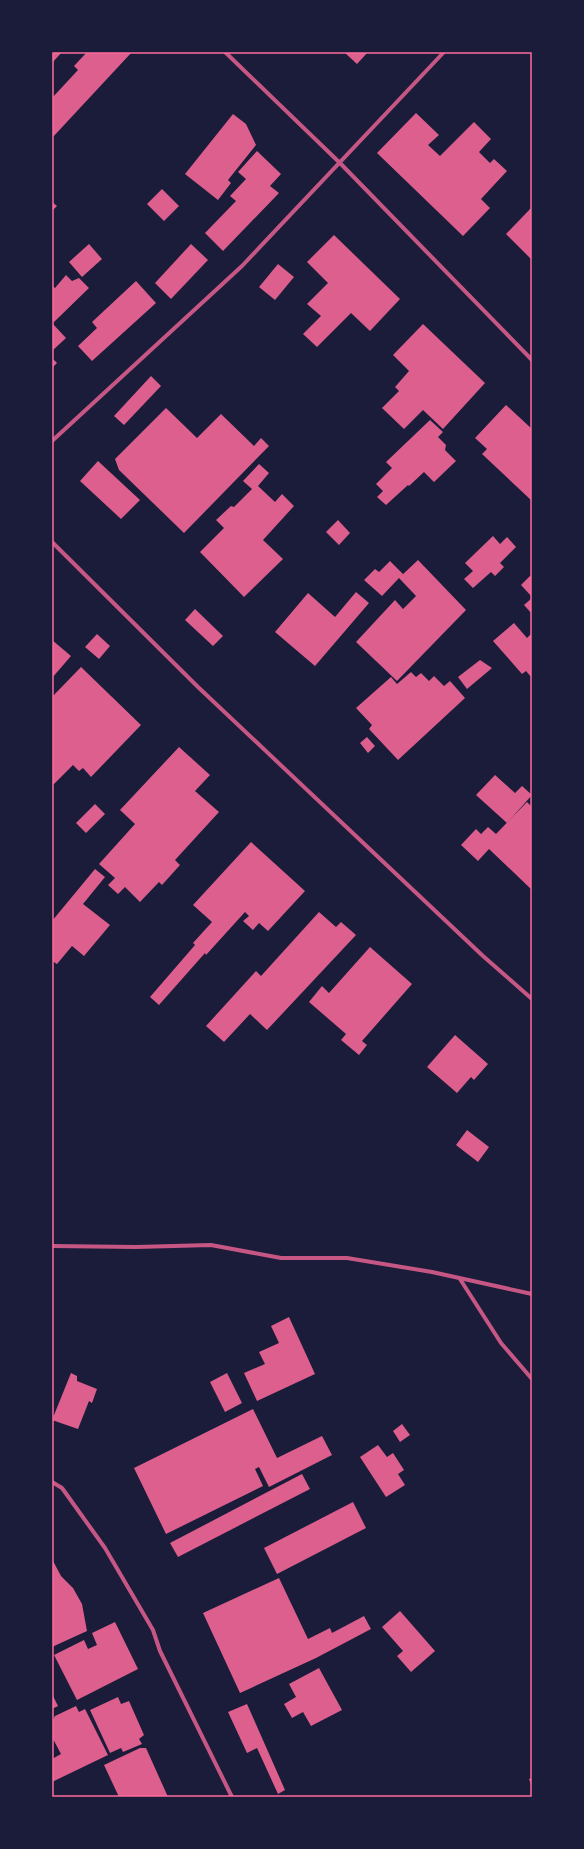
<svg xmlns="http://www.w3.org/2000/svg" width="584" height="1849" font-family="Montserrat,sans-serif">
<style>
.building{fill:#dd5f8e}
.lines{fill:none;stroke-linecap:round;stroke-linejoin:round}
.minor{stroke:#c65784;stroke-width:4}
.neatline{fill:none;stroke:#ff6b9d;stroke-width:1.5}
</style>
<rect width="100%" height="100%" fill="#1b1b3a"/>
<!-- building -->
<g class="building">
<path d="M 52,52 L 62,52 L 52,63 Z"/>
<path d="M 87,52 L 132,52 L 52,138 L 52,98 L 78,70 L 74,66 Z"/>
<path d="M 344,52 L 368,52 L 357,64 Z"/>
<path d="M 416,113 L 439,135 L 428,145 L 440,156 L 474,122 L 491,139 L 479,152 L 490,163 L 494,159 L 507,171 L 481,199 L 490,208 L 463,236 L 377,153 Z"/>
<path d="M 233,114 L 246,124 L 256,145 L 228,180 L 231,183 L 218,200 L 185,174 Z"/>
<path d="M 257,151 L 281,174 L 270,186 L 279,193 L 223,251 L 205,233 L 236,201 L 230,196 L 246,179 L 238,172 Z"/>
<path d="M 162,189 L 179,206 L 164,221 L 147,204 Z"/>
<path d="M 52,202 L 57,206 L 52,211 Z"/>
<path d="M 532,207 L 532,260 L 506,234 Z"/>
<path d="M 334,235 L 400,299 L 370,331 L 351,313 L 317,347 L 303,334 L 321,316 L 307,304 L 328,283 L 307,262 Z"/>
<path d="M 89,244 L 102,259 L 82,277 L 69,262 Z"/>
<path d="M 191,244 L 208,260 L 171,299 L 155,283 Z"/>
<path d="M 278,264 L 294,277 L 275,300 L 259,287 Z"/>
<path d="M 66,275 L 72,281 L 79,278 L 89,288 L 54,322 L 52,320 L 52,286 L 55,288 Z"/>
<path d="M 136,281 L 156,303 L 92,361 L 78,346 L 97,328 L 92,322 Z"/>
<path d="M 52,323 L 66,338 L 52,351 Z"/>
<path d="M 423,324 L 485,383 L 443,429 L 423,410 L 404,429 L 382,408 L 399,391 L 395,387 L 409,371 L 393,355 Z"/>
<path d="M 52,358 L 57,363 L 52,368 Z"/>
<path d="M 151,376 L 161,386 L 124,425 L 114,416 Z"/>
<path d="M 506,405 L 532,429 L 532,501 L 482,454 L 487,449 L 475,438 Z"/>
<path d="M 166,408 L 197,438 L 221,414 L 254,446 L 261,438 L 269,446 L 184,533 L 119,470 L 115,459 Z"/>
<path d="M 430,420 L 443,432 L 438,437 L 446,445 L 445,450 L 456,461 L 434,482 L 424,472 L 409,486 L 408,485 L 386,505 L 377,497 L 383,491 L 376,484 L 392,468 L 386,462 Z"/>
<path d="M 98,461 L 140,500 L 121,519 L 80,481 Z"/>
<path d="M 259,464 L 269,473 L 258,486 L 275,502 L 282,494 L 294,506 L 263,540 L 283,559 L 244,597 L 200,552 L 224,528 L 216,520 L 231,506 L 234,507 L 252,489 L 243,481 Z"/>
<path d="M 338,520 L 350,533 L 339,545 L 326,532 Z"/>
<path d="M 493,536 L 500,544 L 507,537 L 516,547 L 500,563 L 504,567 L 495,576 L 491,572 L 473,588 L 464,579 L 473,571 L 465,563 Z"/>
<path d="M 418,560 L 466,610 L 397,681 L 356,642 L 395,600 L 403,609 L 416,596 L 399,578 L 382,596 L 364,580 L 375,569 L 379,572 L 390,561 L 403,574 L 400,577 Z"/>
<path d="M 532,574 L 532,597 L 521,585 Z"/>
<path d="M 356,592 L 369,603 L 315,666 L 275,632 L 308,593 L 335,617 Z"/>
<path d="M 532,598 L 532,614 L 524,605 Z"/>
<path d="M 195,609 L 223,636 L 213,646 L 185,620 Z"/>
<path d="M 514,623 L 527,638 L 532,633 L 532,678 L 526,671 L 522,674 L 493,641 Z"/>
<path d="M 97,634 L 110,646 L 99,659 L 85,647 Z"/>
<path d="M 52,640 L 71,656 L 52,678 Z"/>
<path d="M 480,660 L 492,668 L 467,689 L 458,677 Z"/>
<path d="M 81,667 L 141,725 L 91,777 L 83,768 L 79,771 L 73,765 L 52,786 L 52,697 Z"/>
<path d="M 411,672 L 416,677 L 421,673 L 429,681 L 434,676 L 444,686 L 450,681 L 465,698 L 398,760 L 369,729 L 372,725 L 356,708 L 391,677 L 397,684 Z"/>
<path d="M 367,737 L 375,746 L 368,753 L 360,743 Z"/>
<path d="M 179,747 L 210,775 L 195,791 L 219,812 L 175,860 L 180,865 L 162,885 L 159,882 L 140,902 L 125,887 L 118,894 L 108,885 L 115,878 L 99,864 L 135,824 L 120,810 Z"/>
<path d="M 495,775 L 515,793 L 522,786 L 532,795 L 507,823 L 476,795 Z"/>
<path d="M 527,802 L 532,807 L 532,890 L 489,849 L 478,861 L 461,845 L 476,829 L 481,834 L 488,827 L 496,834 Z"/>
<path d="M 95,804 L 105,814 L 86,833 L 76,823 Z"/>
<path d="M 251,842 L 305,891 L 268,931 L 259,923 L 253,930 L 243,921 L 249,916 L 245,912 L 206,955 L 205,953 L 159,1005 L 150,997 L 195,945 L 193,943 L 212,922 L 193,905 Z"/>
<path d="M 95,869 L 105,877 L 83,904 L 110,925 L 84,956 L 72,946 L 57,964 L 52,961 L 52,921 Z"/>
<path d="M 319,912 L 336,927 L 341,922 L 356,935 L 267,1030 L 250,1014 L 224,1042 L 206,1026 L 256,971 L 261,976 Z"/>
<path d="M 370,947 L 412,984 L 362,1041 L 367,1045 L 359,1055 L 341,1040 L 346,1034 L 309,1002 L 322,986 L 329,993 Z"/>
<path d="M 455,1035 L 488,1064 L 474,1080 L 471,1077 L 457,1093 L 427,1067 Z"/>
<path d="M 467,1130 L 489,1147 L 478,1162 L 456,1145 Z"/>
<path d="M 289,1317 L 315,1374 L 257,1401 L 244,1373 L 265,1364 L 259,1352 L 279,1343 L 271,1326 Z"/>
<path d="M 71,1373 L 77,1376 L 77,1381 L 97,1389 L 92,1403 L 89,1401 L 78,1429 L 52,1420 Z"/>
<path d="M 227,1373 L 242,1403 L 225,1412 L 210,1382 Z"/>
<path d="M 253,1409 L 277,1458 L 322,1436 L 332,1455 L 269,1487 L 259,1467 L 255,1469 L 263,1486 L 166,1534 L 134,1468 Z"/>
<path d="M 402,1424 L 410,1435 L 400,1442 L 393,1431 Z"/>
<path d="M 378,1445 L 387,1457 L 393,1453 L 404,1470 L 398,1474 L 405,1485 L 386,1497 L 360,1457 Z"/>
<path d="M 302,1474 L 310,1489 L 178,1557 L 170,1543 Z"/>
<path d="M 353,1502 L 366,1528 L 277,1574 L 264,1548 Z"/>
<path d="M 52,1559 L 61,1576 L 73,1588 L 82,1604 L 87,1631 L 52,1647 Z"/>
<path d="M 279,1578 L 308,1639 L 330,1628 L 332,1633 L 364,1616 L 371,1629 L 316,1658 L 240,1693 L 203,1613 Z"/>
<path d="M 400,1611 L 435,1651 L 411,1672 L 397,1656 L 403,1651 L 382,1627 Z"/>
<path d="M 115,1622 L 138,1669 L 77,1700 L 54,1655 L 84,1640 L 88,1649 L 97,1645 L 92,1633 Z"/>
<path d="M 319,1668 L 342,1710 L 311,1726 L 303,1712 L 292,1718 L 284,1704 L 296,1697 L 289,1684 Z"/>
<path d="M 52,1694 L 58,1706 L 52,1709 Z"/>
<path d="M 118,1697 L 121,1704 L 129,1701 L 144,1735 L 139,1739 L 142,1744 L 123,1752 L 121,1748 L 110,1753 L 90,1710 Z"/>
<path d="M 247,1704 L 285,1790 L 278,1794 L 257,1748 L 247,1753 L 228,1712 Z"/>
<path d="M 76,1706 L 79,1712 L 85,1709 L 108,1755 L 52,1782 L 52,1759 L 61,1754 L 52,1737 L 52,1721 L 55,1716 Z"/>
<path d="M 140,1748 L 146,1748 L 168,1797 L 119,1797 L 104,1765 Z"/>
<path d="M 532,1778 L 532,1787 L 529,1779 Z"/>
</g>
<g class="lines">
<!-- minor -->
<g class="minor">
<path d="M 225,52 L 340,163 L 532,360"/>
<path d="M 52,441 L 242,266 L 444,52"/>
<path d="M 52,542 L 198,687 L 483,956 L 532,999"/>
<path d="M 52,1246 L 136,1247 L 211,1245 L 281,1258 L 347,1258 L 432,1272 L 532,1294"/>
<path d="M 460,1279 L 501,1343 L 532,1379"/>
<path d="M 52,1482 L 62,1488 L 105,1548 L 153,1630 L 160,1651 L 232,1797"/>
</g>
</g>
<!-- border -->
<rect width="584" height="1849" fill="none" stroke="#1b1b3a" stroke-width="106"/>
<rect x="53" y="53" width="478" height="1743" class="neatline"/>
</svg>
